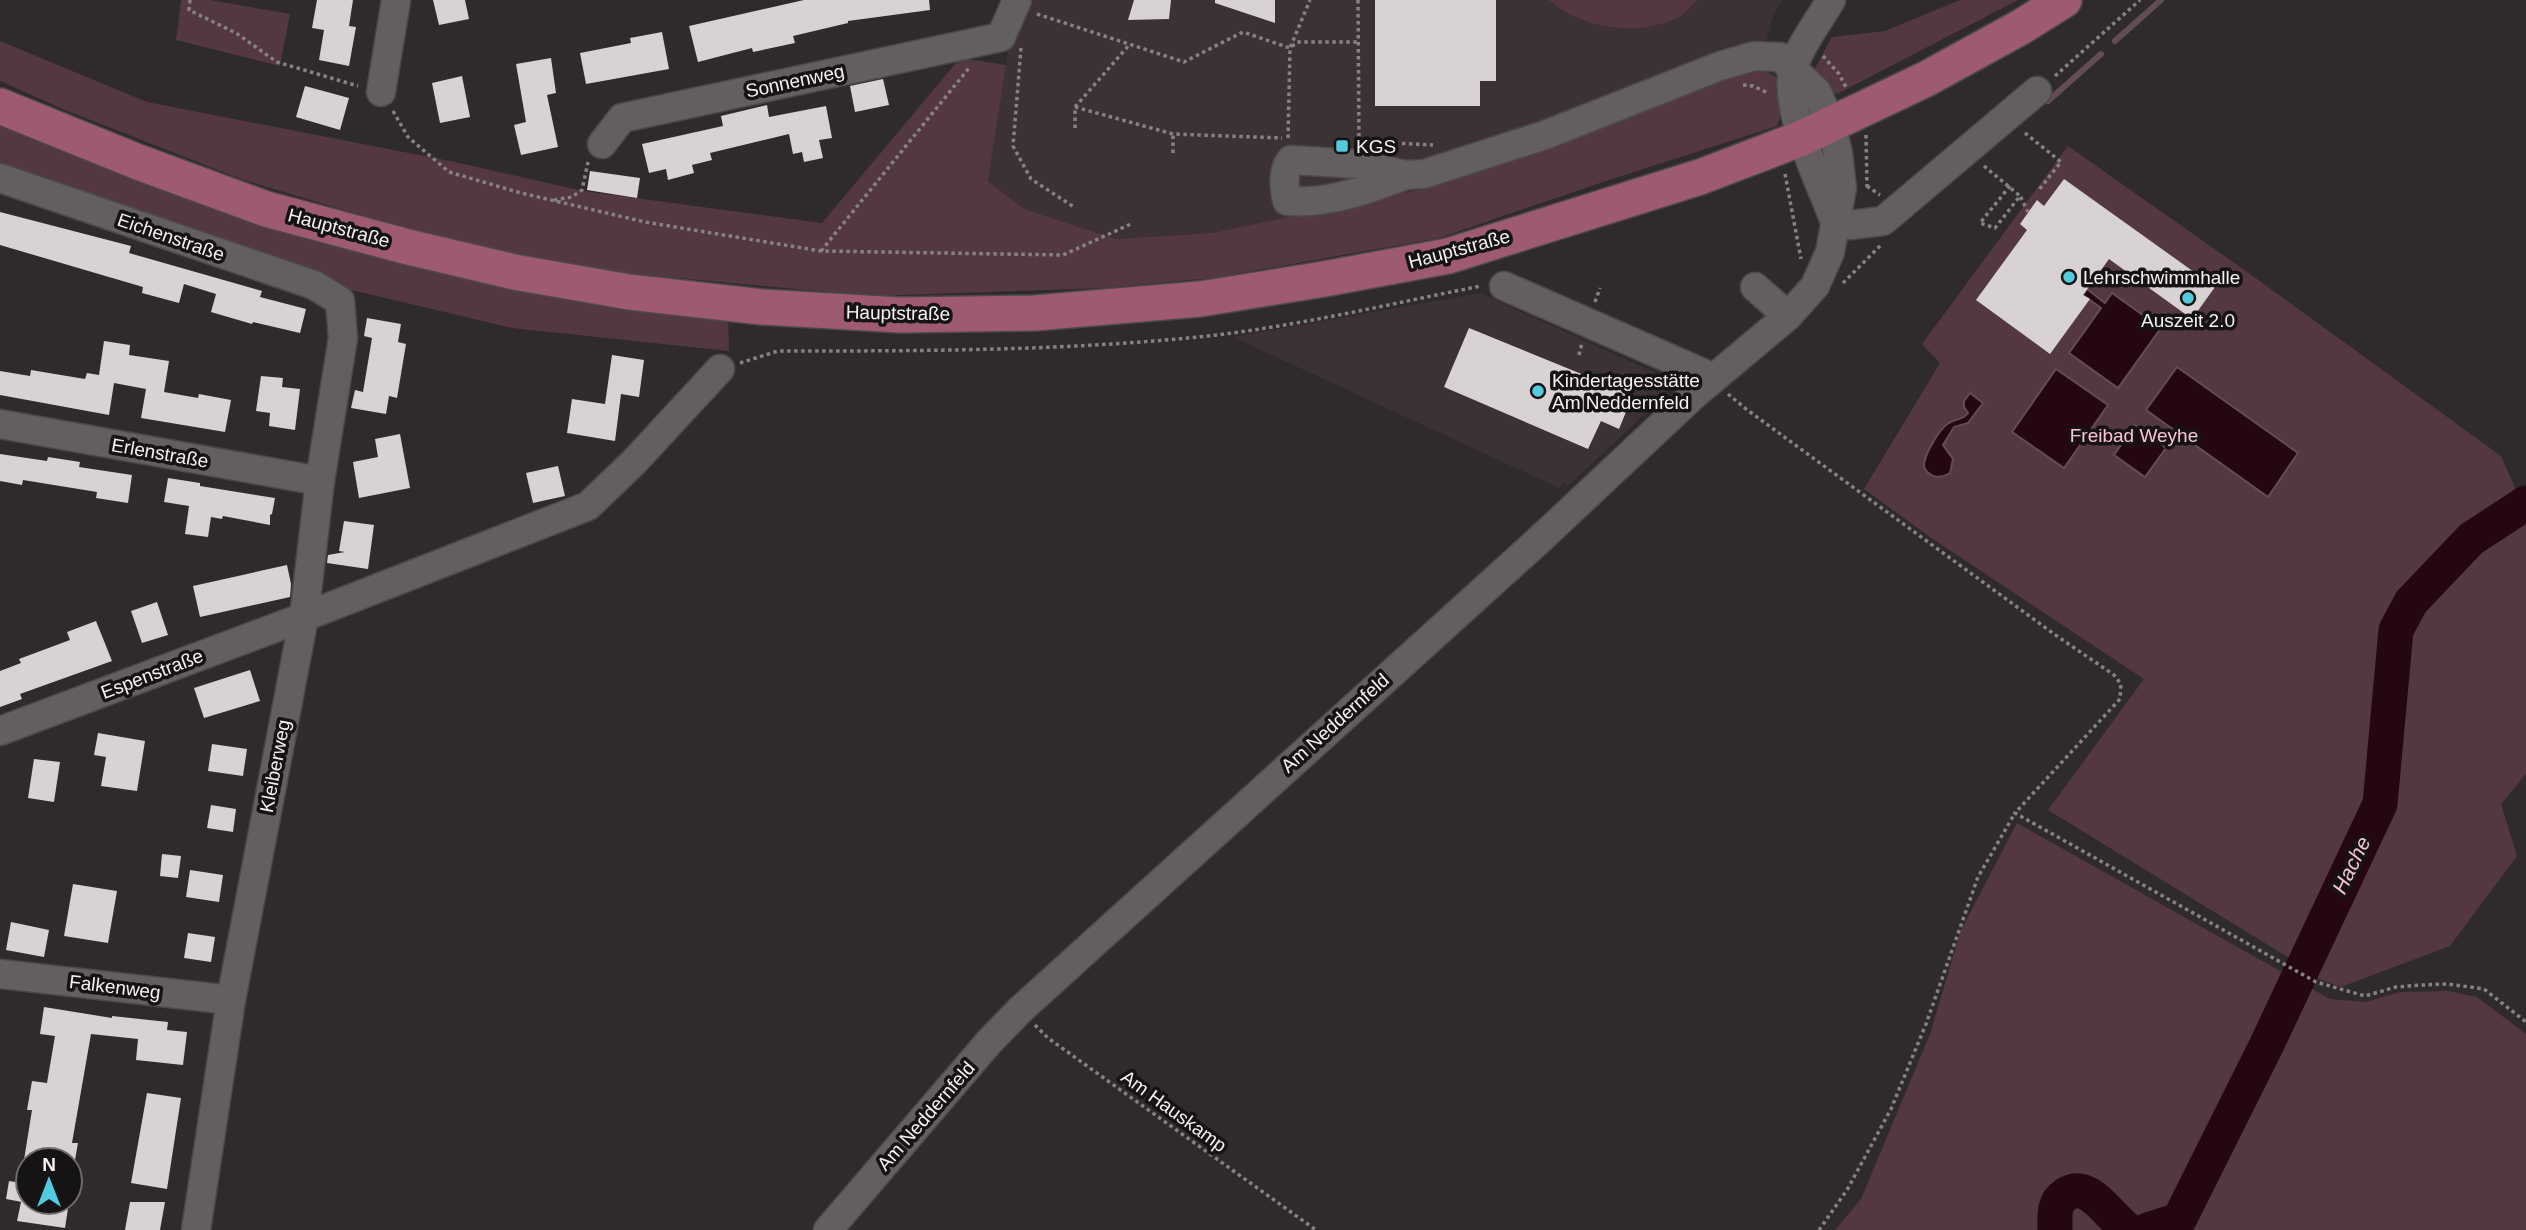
<svg xmlns="http://www.w3.org/2000/svg" width="2526" height="1230" font-family="Helvetica,sans-serif">
<style>
.built{fill:#3c3134}
.green{fill:#543840}
.water{fill:#240712;stroke:#634d55;stroke-width:2}
.lines{fill:none;stroke-linecap:round;stroke-linejoin:round}
.stream{stroke:#634d55;stroke-width:6}
.river{stroke:#240712;stroke-width:35}
.building{fill:#d8d2d3}
.minor-casing{stroke:#4c4849;stroke-width:31}
.major-casing{stroke:#4c4849;stroke-width:38}
.path{stroke:#868283;stroke-width:3.5;stroke-dasharray:3.5 3.5;stroke-linecap:butt}
.minor{stroke:#635e5f;stroke-width:28}
.major{stroke:#9d5a71;stroke-width:35}
.poi-dot{fill:#54cade;stroke:#151314;stroke-width:2.5}
.labels{text-anchor:middle;dominant-baseline:central;stroke-width:7;stroke-linejoin:round;paint-order:stroke}
.street-label{font-size:19px;fill:#f5f1f2;stroke:#151314}
.poi-label{font-size:19px;fill:#f5f1f2;stroke:#151314;text-anchor:start}
.park-label{font-size:19px;fill:#fbc3d2;stroke:#151314}
.water-label{font-size:21px;font-style:italic;fill:#fac2d2;stroke:#151314}
</style>
<rect width="100%" height="100%" fill="#2f2a2b"/>
<!-- built -->
<g class="built">
<path d="M 1016,0 L 1783,0 L 1774,14 L 1759,67 L 1423,189 L 1212,233 L 1116,239 L 1024,209 L 988,181 Z"/>
<path d="M 1480,293 L 1671,380 L 1663,397 L 1568,486 L 1564,483 L 1559,488 L 1233,337 Z"/>
</g>
<!-- green -->
<g class="green">
<path d="M 181,0 L 210,0 L 290,14 L 280,66 L 176,40 Z"/>
<path d="M 1549,0 L 1697,0 C 1692,6 1685,14 1677,18 C 1636,37 1583,29 1549,0 Z"/>
<path d="M 1960,0 L 2018,0 L 1837,94 L 1822,85 L 1814,70 L 1832,37 L 1885,31 Z"/>
<path d="M 0,41 L 147,102 L 455,162 L 583,191 L 822,223 L 960,58 L 1006,65 L 988,181 L 1024,209 L 1116,239 L 1212,233 L 1423,189 L 1759,67 L 1776,77 L 1786,101 L 1777,126 L 1603,182 L 1439,238 L 1213,278 L 1104,288 L 872,296 L 612,272 L 450,242 L 241,179 L 65,110 L 0,81 Z"/>
<path d="M 0,119 L 380,257 L 539,294 L 728,319 L 729,351 L 512,328 L 322,283 L 0,174 Z"/>
<path d="M 2068,146 L 2257,279 L 2501,456 L 2520,499 L 2526,495 L 2526,774 L 2501,804 L 2517,856 L 2450,946 L 2341,987 L 2319,979 L 2294,961 L 2048,810 L 2144,679 L 1930,537 L 1864,489 L 1940,363 L 1922,344 Z"/>
<path d="M 2017,823 L 2330,999 L 2366,1002 L 2400,992 L 2448,991 L 2477,997 L 2526,1034 L 2526,1230 L 1835,1230 L 1861,1199 L 1930,1034 L 1961,930 Z"/>
</g>
<!-- water -->
<g class="water">
<path d="M 2087,289 L 2105,303 L 2112,293 L 2161,328 L 2118,388 L 2069,353 L 2101,308 L 2083,295 Z"/>
<path d="M 2177,367 L 2298,453 L 2268,497 L 2146,410 Z"/>
<path d="M 2056,369 L 2108,405 L 2064,468 L 2012,432 Z"/>
<path d="M 1970,393 L 1983,403 L 1968,423 L 1954,427 L 1943,445 L 1953,459 L 1950,473 C 1940,479 1929,478 1924,467 C 1923,456 1939,429 1949,423 C 1957,418 1962,421 1968,413 L 1964,407 L 1964,401 Z"/>
<path d="M 2135,425 L 2166,448 L 2145,477 L 2114,455 Z"/>
</g>
<g class="lines">
<!-- stream -->
<g class="stream">
<path d="M 2115,41 L 2161,0"/>
<path d="M 2048,101 L 2101,54"/>
<path d="M 2175,1230 L 2179,1220"/>
</g>
<!-- river -->
<g class="river">
<path d="M 2055,1230 C 2055,1216 2053,1203 2065,1195 C 2089,1178 2110,1218 2128,1230"/>
<path d="M 2148,1230 L 2179,1220 L 2267,1044 L 2380,804 L 2396,630 L 2411,602 L 2471,539 L 2526,503"/>
</g>
</g>
<!-- building -->
<g class="building">
<path d="M 317,0 L 353,0 L 349,26 L 356,27 L 349,66 L 319,60 L 324,30 L 312,28 Z"/>
<path d="M 433,0 L 465,0 L 469,19 L 439,25 Z"/>
<path d="M 804,0 L 929,0 L 930,10 L 848,21 L 848,23 L 793,36 L 795,43 L 753,52 L 752,48 L 698,62 L 689,26 Z"/>
<path d="M 1134,0 L 1171,0 L 1169,19 L 1128,20 Z"/>
<path d="M 1215,0 L 1275,0 L 1275,23 L 1215,3 Z"/>
<path d="M 1375,0 L 1496,0 L 1496,81 L 1480,81 L 1480,106 L 1375,106 Z"/>
<path d="M 662,32 L 669,69 L 586,84 L 580,53 L 631,43 L 630,38 Z"/>
<path d="M 551,58 L 556,93 L 547,95 L 558,147 L 521,155 L 514,125 L 526,122 L 516,64 Z"/>
<path d="M 462,76 L 470,117 L 440,123 L 432,83 Z"/>
<path d="M 883,79 L 889,105 L 855,112 L 850,86 Z"/>
<path d="M 305,86 L 349,98 L 340,130 L 296,117 Z"/>
<path d="M 767,105 L 769,117 L 826,106 L 832,138 L 819,140 L 823,158 L 804,162 L 802,152 L 793,154 L 789,134 L 710,153 L 712,160 L 692,165 L 694,173 L 668,180 L 666,169 L 649,173 L 642,144 L 723,126 L 721,116 Z"/>
<path d="M 590,171 L 640,178 L 637,198 L 587,190 Z"/>
<path d="M 2064,179 L 2215,287 L 2192,319 L 2109,259 L 2083,295 L 2090,299 L 2050,354 L 1976,300 L 2027,230 L 2020,224 L 2037,200 L 2044,206 Z"/>
<path d="M 0,212 L 131,246 L 129,253 L 262,291 L 260,297 L 306,309 L 300,333 L 253,322 L 252,324 L 211,312 L 216,294 L 184,284 L 179,303 L 142,293 L 143,287 L 0,245 Z"/>
<path d="M 367,318 L 401,324 L 398,342 L 406,344 L 397,398 L 389,396 L 386,414 L 351,408 L 355,390 L 363,392 L 372,338 L 364,336 Z"/>
<path d="M 1469,328 L 1633,395 L 1619,429 L 1601,421 L 1588,449 L 1444,387 Z"/>
<path d="M 104,341 L 130,345 L 129,355 L 169,361 L 164,392 L 198,398 L 199,394 L 231,400 L 225,432 L 141,418 L 146,389 L 114,383 L 109,415 L 0,395 L 0,371 L 30,376 L 31,370 L 85,379 L 87,373 L 99,375 Z"/>
<path d="M 612,355 L 644,360 L 639,397 L 621,394 L 615,441 L 567,433 L 572,399 L 605,404 Z"/>
<path d="M 261,376 L 283,378 L 282,387 L 300,389 L 295,430 L 269,426 L 270,413 L 256,411 Z"/>
<path d="M 400,434 L 410,488 L 359,498 L 353,462 L 378,457 L 375,439 Z"/>
<path d="M 0,454 L 47,461 L 48,457 L 80,462 L 79,467 L 132,475 L 128,503 L 96,498 L 97,492 L 23,480 L 22,485 L 0,481 Z"/>
<path d="M 558,466 L 565,496 L 533,503 L 526,473 Z"/>
<path d="M 168,478 L 200,483 L 200,486 L 275,498 L 272,514 L 270,515 L 270,525 L 223,516 L 222,519 L 211,517 L 208,537 L 185,534 L 189,506 L 164,502 Z"/>
<path d="M 344,521 L 374,525 L 368,569 L 327,563 L 328,555 L 345,552 L 339,551 Z"/>
<path d="M 287,565 L 291,584 L 290,597 L 200,617 L 193,586 Z"/>
<path d="M 157,602 L 168,635 L 142,643 L 131,611 Z"/>
<path d="M 96,621 L 112,661 L 20,694 L 22,699 L 0,707 L 0,671 L 21,663 L 19,659 L 70,640 L 67,632 Z"/>
<path d="M 250,670 L 260,701 L 204,718 L 194,688 Z"/>
<path d="M 98,733 L 145,741 L 137,791 L 101,786 L 106,757 L 94,755 Z"/>
<path d="M 212,744 L 247,749 L 243,776 L 208,771 Z"/>
<path d="M 34,759 L 60,762 L 54,802 L 28,798 Z"/>
<path d="M 211,805 L 236,809 L 233,832 L 207,828 Z"/>
<path d="M 162,854 L 181,856 L 178,878 L 160,876 Z"/>
<path d="M 190,870 L 223,875 L 219,902 L 186,897 Z"/>
<path d="M 73,884 L 117,891 L 108,943 L 64,936 Z"/>
<path d="M 11,922 L 49,930 L 44,957 L 6,950 Z"/>
<path d="M 188,933 L 215,937 L 211,962 L 184,958 Z"/>
<path d="M 44,1007 L 112,1018 L 112,1016 L 168,1022 L 167,1030 L 187,1032 L 183,1065 L 136,1060 L 138,1039 L 91,1034 L 72,1143 L 78,1143 L 75,1160 L 24,1160 L 32,1110 L 27,1110 L 32,1081 L 47,1083 L 55,1036 L 40,1034 Z"/>
<path d="M 147,1093 L 181,1098 L 167,1189 L 131,1183 Z"/>
<path d="M 9,1181 L 28,1184 L 28,1202 L 69,1202 L 65,1228 L 17,1221 L 21,1202 L 22,1202 L 6,1199 Z"/>
<path d="M 130,1202 L 165,1202 L 160,1230 L 125,1230 Z"/>
</g>
<g class="lines">
<defs>
<g id="minor">
<path d="M 1831,0 C 1819,21 1801,43 1794,66 C 1781,106 1821,183 1835,222"/>
<path d="M 381,92 L 396,0"/>
<path d="M 602,144 L 622,118 L 1001,37 L 1017,0"/>
<path d="M 1291,160 C 1282,171 1284,187 1287,201 C 1329,204 1367,190 1406,175"/>
<path d="M 0,178 L 314,285 L 340,301 L 343,338 L 320,481 L 304,617 L 231,1000 L 196,1230"/>
<path d="M 1835,222 L 1850,225 L 1883,221 L 2037,91"/>
<path d="M 1504,286 L 1705,374"/>
<path d="M 1755,287 L 1788,316"/>
<path d="M 0,424 L 320,481"/>
<path d="M 0,731 L 304,617 L 588,506 L 634,462 L 720,369"/>
<path d="M 0,974 L 231,1000"/>
<path d="M 828,1230 L 989,1042 L 1020,1010 L 1538,541 L 1696,393 L 1788,316 L 1815,286 L 1830,252 L 1842,188 L 1838,153 L 1831,125 L 1817,92 L 1780,57 L 1754,56 L 1720,66 L 1545,135 L 1424,174 L 1406,175 L 1358,164 L 1291,160"/>
</g>
<path id="major" d="M 0,106 L 138,162 L 266,209 L 404,246 L 514,272 L 629,292 L 762,307 L 900,315 L 1035,313 L 1200,299 L 1324,279 L 1448,256 L 1700,177 L 1802,138 L 1926,79 L 2021,27 L 2064,0"/>
</defs>
<!-- minor casing -->
<use href="#minor" class="minor-casing"/>
<!-- major casing -->
<use href="#major" class="major-casing"/>
<!-- path -->
<g class="path">
<path d="M 190,0 L 189,10 L 236,33 L 277,62 L 358,86"/>
<path d="M 1358,0 L 1359,141"/>
<path d="M 1037,14 L 1184,62 L 1243,32 L 1290,48 L 1297,42 L 1358,42"/>
<path d="M 1021,48 L 1013,146 L 1031,179 L 1074,207"/>
<path d="M 1823,56 L 1839,74 L 1847,89"/>
<path d="M 2055,76 L 2140,0"/>
<path d="M 1743,85 L 1753,86 L 1768,93"/>
<path d="M 1075,107 L 1173,134 L 1282,138"/>
<path d="M 393,111 L 408,137 L 449,172 L 521,193 L 645,222 L 821,251 L 1063,255 L 1133,223"/>
<path d="M 1075,128 L 1075,107 L 1130,44"/>
<path d="M 2025,133 L 2061,162 L 2038,191"/>
<path d="M 1866,135 L 1867,187"/>
<path d="M 1288,138 L 1290,48 L 1310,0"/>
<path d="M 1374,142 L 1433,145"/>
<path d="M 1173,153 L 1173,134"/>
<path d="M 1984,166 L 2020,196"/>
<path d="M 1785,174 L 1801,259"/>
<path d="M 1867,186 L 1880,195"/>
<path d="M 2010,186 L 1980,223 L 1995,228 L 2020,196 L 2028,212"/>
<path d="M 554,200 L 572,197 L 582,190 L 588,162"/>
<path d="M 821,251 L 969,68"/>
<path d="M 1843,283 L 1882,244"/>
<path d="M 1595,302 L 1600,288"/>
<path d="M 1579,355 L 1582,343"/>
<path d="M 740,363 L 778,351 C 914,351 1051,351 1188,338 C 1286,329 1384,305 1481,286"/>
<path d="M 1728,394 L 1746,409 L 2054,634 L 2114,675 L 2121,684 L 2120,699 L 2015,813 L 2316,982 L 2365,996 L 2396,987 L 2422,985 L 2448,984 L 2484,989 L 2526,1022"/>
<path d="M 1035,1025 L 1048,1038 L 1316,1230"/>
<path d="M 1819,1230 L 1847,1190 L 1891,1109 L 1926,1024 L 1978,877 L 2015,813"/>
</g>
<!-- minor -->
<use href="#minor" class="minor"/>
<!-- major -->
<use href="#major" class="major"/>
</g>
<!-- markers -->
<g class="poi-dot">
<rect x="1335" y="139" width="14" height="14" rx="3.5"/>
<circle cx="2069" cy="277" r="7"/>
<circle cx="2188" cy="298" r="7"/>
<circle cx="1538" cy="391" r="7"/>
</g>
<g class="labels">
<!-- street labels -->
<g class="street-label">
<text transform="translate(795 81) rotate(-12)">Sonnenweg</text>
<text transform="translate(339 228) rotate(15)">Hauptstraße</text>
<text transform="translate(171 237) rotate(19)">Eichenstraße</text>
<text transform="translate(1459 249) rotate(-15)">Hauptstraße</text>
<text transform="translate(898 313) rotate(1)">Hauptstraße</text>
<text transform="translate(160 453) rotate(10)">Erlenstraße</text>
<text transform="translate(152 674) rotate(-21)">Espenstraße</text>
<text transform="translate(1335 723) rotate(-42)">Am Neddernfeld</text>
<text transform="translate(275 766) rotate(-79)">Kleiberweg</text>
<text transform="translate(115 987) rotate(7)">Falkenweg</text>
<text transform="translate(1174 1111) rotate(36)">Am Hauskamp</text>
<text transform="translate(926 1116) rotate(-49)">Am Neddernfeld</text>
</g>
<!-- poi labels -->
<g class="poi-label">
<text x="1356" y="146">KGS</text>
<text x="2083" y="277">Lehrschwimmhalle</text>
<text x="2188" y="320" text-anchor="middle">Auszeit 2.0</text>
<text x="1552" y="380">Kindertagesstätte<tspan x="1552" dy="22">Am Neddernfeld</tspan></text>
</g>
<!-- park labels -->
<g class="park-label">
<text x="2134" y="435">Freibad Weyhe</text>
</g>
<!-- water labels -->
<g class="water-label">
<text transform="translate(2351 865) rotate(-64)">Hache</text>
</g>
</g>
<!-- north arrow -->
<g transform="translate(49 1181)"><circle r="33" fill="#151314" stroke="#6f6c6d" stroke-width="2"/>
<path d="M0-5L12 26L0 18L-12 26Z" fill="#54cade"/>
<text y="-10" font-size="19" font-weight="bold" text-anchor="middle" fill="#f5f1f2">N</text>
</g>
</svg>
